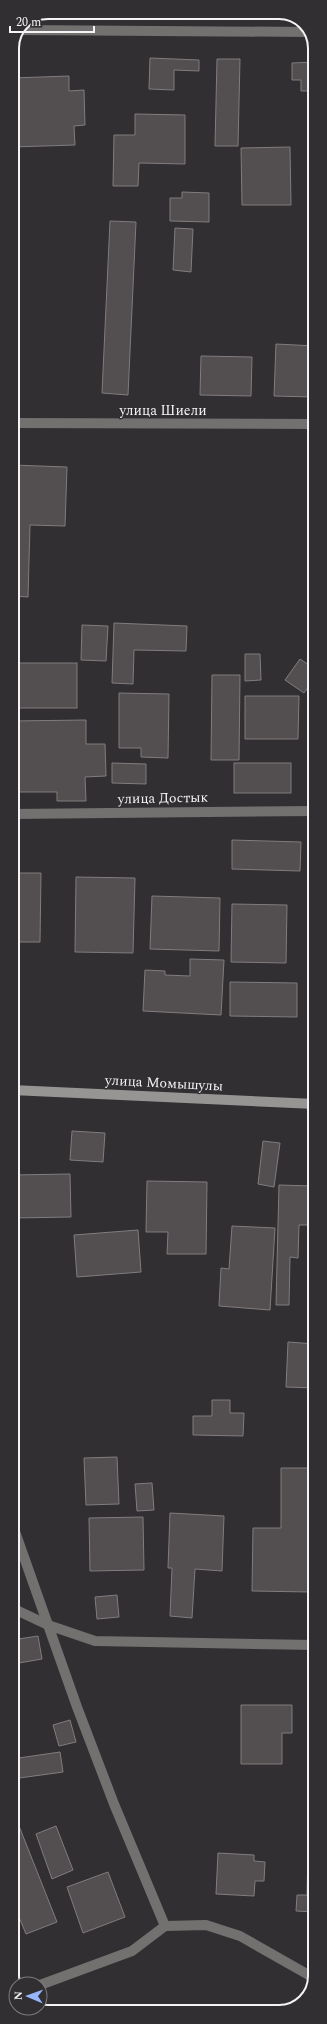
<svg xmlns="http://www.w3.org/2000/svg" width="327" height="2024" font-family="Spectral,serif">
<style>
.building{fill:#534e4f;stroke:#817c7d}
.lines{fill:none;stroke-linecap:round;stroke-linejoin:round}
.street{stroke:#72716f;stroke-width:10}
.secondary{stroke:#979593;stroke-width:10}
.labels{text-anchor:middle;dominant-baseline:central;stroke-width:3;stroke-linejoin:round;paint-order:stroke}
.street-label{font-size:14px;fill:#f5f3f5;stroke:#312f32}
.rim{fill:none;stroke:#f5f3f5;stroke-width:2}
</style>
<rect width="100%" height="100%" fill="#312f32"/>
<!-- building -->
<g class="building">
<path d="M 150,58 L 199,60 L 199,71 L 174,70 L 174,90 L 149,89 Z"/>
<path d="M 217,59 L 240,59 L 238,146 L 215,146 Z"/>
<path d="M 315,62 L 315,91 L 301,91 L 301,80 L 292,80 L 292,63 Z"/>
<path d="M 69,76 L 69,91 L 84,90 L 85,125 L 74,126 L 75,145 L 12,147 L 12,78 Z"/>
<path d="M 135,114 L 185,115 L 185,164 L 139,163 L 138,186 L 113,186 L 114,135 L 135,135 Z"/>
<path d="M 290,147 L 291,205 L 242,205 L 241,148 Z"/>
<path d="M 182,192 L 209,193 L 209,222 L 170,221 L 170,198 L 182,198 Z"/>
<path d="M 110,221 L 136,222 L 128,395 L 102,393 Z"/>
<path d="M 175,228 L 193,229 L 191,272 L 173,270 Z"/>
<path d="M 276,344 L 315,346 L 313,397 L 274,396 Z"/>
<path d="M 201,356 L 252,357 L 251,396 L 200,395 Z"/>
<path d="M 12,465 L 67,467 L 65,526 L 30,525 L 28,597 L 12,596 Z"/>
<path d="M 114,623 L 187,626 L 186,651 L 134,650 L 133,684 L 112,683 Z"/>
<path d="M 82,625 L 108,626 L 106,661 L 81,660 Z"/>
<path d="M 245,654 L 260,654 L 261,680 L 245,681 Z"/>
<path d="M 300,659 L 315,669 L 315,678 L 304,693 L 285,680 Z"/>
<rect x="19" y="663" width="58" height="45"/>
<path d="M 212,675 L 240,675 L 239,760 L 211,760 Z"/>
<path d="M 119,693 L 169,694 L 168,758 L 141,757 L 141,748 L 119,748 Z"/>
<path d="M 245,696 L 299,696 L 298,739 L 245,739 Z"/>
<path d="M 86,720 L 86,744 L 105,744 L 106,776 L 85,777 L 86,801 L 57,801 L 57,792 L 12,792 L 12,721 Z"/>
<path d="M 112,763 L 146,764 L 146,784 L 112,783 Z"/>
<rect x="234" y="763" width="57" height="30"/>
<path d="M 232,840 L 301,842 L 300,871 L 232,869 Z"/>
<path d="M 12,873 L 41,873 L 40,942 L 12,942 Z"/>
<path d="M 76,877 L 135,878 L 133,953 L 75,952 Z"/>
<path d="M 152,896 L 220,898 L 219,951 L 150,949 Z"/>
<path d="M 232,904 L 287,905 L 286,963 L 231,962 Z"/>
<path d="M 190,959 L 224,960 L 221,1015 L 143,1011 L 145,970 L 165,971 L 165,975 L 190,976 Z"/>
<path d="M 230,982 L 297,983 L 297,1017 L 230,1016 Z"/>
<path d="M 72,1131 L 105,1133 L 103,1162 L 70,1160 Z"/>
<path d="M 263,1141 L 280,1143 L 274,1187 L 258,1184 Z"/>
<path d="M 70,1174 L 71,1217 L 12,1218 L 12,1175 Z"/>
<path d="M 147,1181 L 207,1182 L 206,1254 L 167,1254 L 168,1232 L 146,1232 Z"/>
<path d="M 279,1185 L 312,1186 L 311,1225 L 299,1225 L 298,1258 L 290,1257 L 289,1305 L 276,1305 Z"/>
<path d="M 232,1226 L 275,1228 L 270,1310 L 219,1306 L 221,1268 L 229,1269 Z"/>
<path d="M 138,1230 L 141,1272 L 77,1277 L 74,1235 Z"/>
<path d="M 288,1342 L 315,1344 L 315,1388 L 286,1387 Z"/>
<path d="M 212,1400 L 230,1400 L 230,1413 L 244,1413 L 243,1436 L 193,1435 L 193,1416 L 212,1416 Z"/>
<path d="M 117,1457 L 119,1504 L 86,1505 L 84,1458 Z"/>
<path d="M 281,1468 L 315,1468 L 315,1622 L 309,1622 L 310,1592 L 252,1591 L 253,1528 L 281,1528 Z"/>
<path d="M 152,1483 L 154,1510 L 137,1511 L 135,1484 Z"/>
<path d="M 170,1513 L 224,1516 L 222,1571 L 195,1569 L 192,1618 L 170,1616 L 172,1568 L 168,1568 Z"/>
<path d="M 143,1517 L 144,1570 L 90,1571 L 89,1518 Z"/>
<path d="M 117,1595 L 119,1617 L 97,1619 L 95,1597 Z"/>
<path d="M 38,1636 L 42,1659 L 13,1664 L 12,1640 Z"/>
<path d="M 12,1700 L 18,1748 L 12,1748 Z"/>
<path d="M 241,1705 L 292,1705 L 292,1733 L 282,1733 L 282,1764 L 241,1764 Z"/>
<path d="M 70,1720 L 76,1742 L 59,1746 L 53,1725 Z"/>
<path d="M 60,1752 L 63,1772 L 12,1779 L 12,1759 Z"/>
<path d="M 19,1826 L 57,1922 L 26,1934 L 12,1900 L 12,1829 Z"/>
<path d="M 56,1826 L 73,1870 L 52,1879 L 36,1834 Z"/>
<path d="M 308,1850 L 315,1851 L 315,1912 L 296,1911 L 297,1895 L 307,1895 Z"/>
<path d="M 218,1853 L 254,1855 L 254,1861 L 265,1862 L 264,1881 L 255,1881 L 254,1896 L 216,1894 Z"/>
<path d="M 108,1872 L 125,1917 L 83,1933 L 67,1887 Z"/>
</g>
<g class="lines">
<!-- street -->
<g class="street">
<path d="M 19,30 L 309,32"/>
<path d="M 12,423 L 315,424"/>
<path d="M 12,814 L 315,811"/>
<path d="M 12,1523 L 77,1707 L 114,1804 L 165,1926"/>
<path d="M 12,1608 L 48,1625 L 95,1641 L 315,1645"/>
<path d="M 40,1985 L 132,1951 L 165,1926 L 206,1925 L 240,1936 L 314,1978"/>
</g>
<!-- secondary -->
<path class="secondary" d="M 12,1090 L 315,1104"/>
</g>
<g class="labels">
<!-- street labels -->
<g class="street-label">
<text x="163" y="410">улица Шиели</text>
<text transform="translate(163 798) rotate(-1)">улица Достык</text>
<text transform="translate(164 1083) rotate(3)">улица Момышулы</text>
</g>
</g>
<!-- crop -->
<path d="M0 0H327V2024H0ZM48 19H279A29 29 0 0 1 308 48V1976A29 29 0 0 1 279 2005H48A29 29 0 0 1 19 1976V48A29 29 0 0 1 48 19Z" fill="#312f32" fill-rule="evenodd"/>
<path class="rim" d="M48 19H279A29 29 0 0 1 308 48V1976A29 29 0 0 1 279 2005H48A29 29 0 0 1 19 1976V48A29 29 0 0 1 48 19Z"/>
<!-- north arrow -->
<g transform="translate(28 1996) rotate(272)"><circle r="19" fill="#312f32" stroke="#7f7d80"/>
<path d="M0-3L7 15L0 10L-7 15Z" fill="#97b6fd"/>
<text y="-6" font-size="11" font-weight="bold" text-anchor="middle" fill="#f5f3f5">N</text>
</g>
<!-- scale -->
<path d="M10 26v6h84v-6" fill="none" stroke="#f5f3f5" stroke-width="2"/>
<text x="16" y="26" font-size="12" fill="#f5f3f5" stroke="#312f32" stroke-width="3" paint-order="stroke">20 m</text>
</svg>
